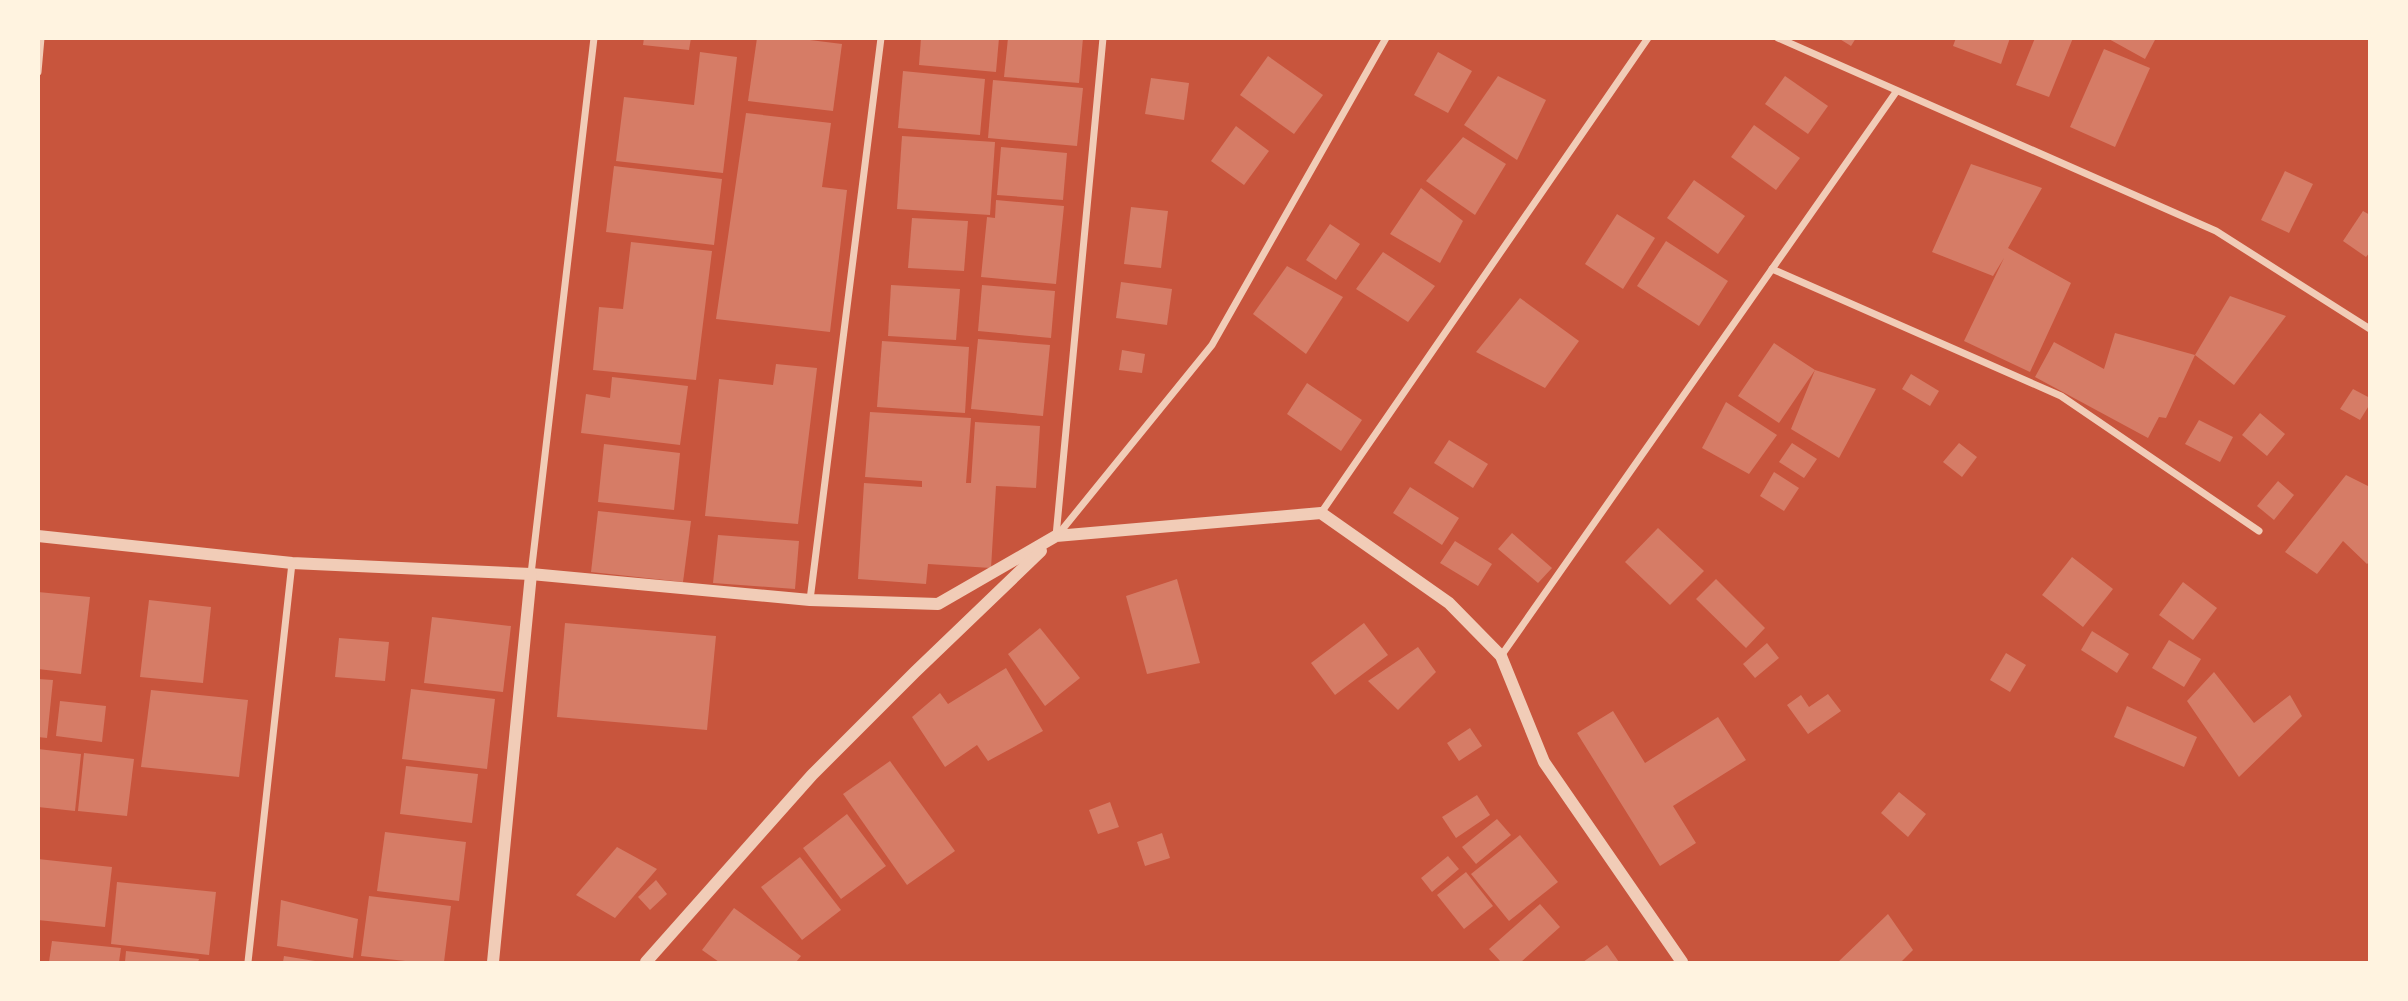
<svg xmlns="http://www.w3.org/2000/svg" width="2408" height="1001" font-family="'Public Sans',sans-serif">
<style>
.building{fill:#d67c66}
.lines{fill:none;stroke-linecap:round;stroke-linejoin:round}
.minor{stroke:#f1ccb7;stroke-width:7}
.tertiary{stroke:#f1ccb7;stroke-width:12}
</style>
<rect width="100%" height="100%" fill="#c8553d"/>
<!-- building -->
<g class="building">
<path d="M 644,38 L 691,38 L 689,50 L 643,45 Z"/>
<path d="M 757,38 L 794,38 L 842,44 L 833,111 L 748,101 Z"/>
<path d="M 921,38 L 999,38 L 996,72 L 919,65 Z"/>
<path d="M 1008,38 L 1083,38 L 1079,83 L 1004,77 Z"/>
<path d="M 1838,38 L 1856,38 L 1851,46 Z"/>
<path d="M 1956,38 L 2010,38 L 2001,64 L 1953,46 Z"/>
<path d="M 2035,38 L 2073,38 L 2049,97 L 2016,85 Z"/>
<path d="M 2107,38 L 2156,38 L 2145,59 Z"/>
<path d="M 2104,49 L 2150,68 L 2115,147 L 2070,127 Z"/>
<path d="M 700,52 L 737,57 L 723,173 L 616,161 L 624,97 L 694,105 Z"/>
<path d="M 1438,52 L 1472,71 L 1448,113 L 1414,95 Z"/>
<path d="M 1268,56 L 1323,95 L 1294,134 L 1240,95 Z"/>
<path d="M 903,71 L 985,79 L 980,135 L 898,128 Z"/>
<path d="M 1498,76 L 1546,100 L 1517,160 L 1464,125 Z"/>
<path d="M 1785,76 L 1828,106 L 1808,134 L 1765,104 Z"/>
<path d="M 1151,78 L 1189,83 L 1184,120 L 1145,114 Z"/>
<path d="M 993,80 L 1083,88 L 1077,146 L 988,138 Z"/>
<path d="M 746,113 L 831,123 L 822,187 L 847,190 L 830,332 L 716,319 Z"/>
<path d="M 1754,125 L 1800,158 L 1776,190 L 1731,157 Z"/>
<path d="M 1236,126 L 1269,151 L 1244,185 L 1211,161 Z"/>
<path d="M 902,136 L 995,142 L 990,215 L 897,209 Z"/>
<path d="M 1463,137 L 1506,164 L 1475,215 L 1426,181 Z"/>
<path d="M 1001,147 L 1067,153 L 1063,200 L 997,195 Z"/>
<path d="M 1971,164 L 2042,188 L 2008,248 L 2071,283 L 2030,372 L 1964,341 L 2004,258 L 1993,276 L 1932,252 Z"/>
<path d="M 614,166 L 722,179 L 714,245 L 606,232 Z"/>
<path d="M 2285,171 L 2313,184 L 2289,233 L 2261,220 Z"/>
<path d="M 1694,180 L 1745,216 L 1718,254 L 1667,218 Z"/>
<path d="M 1421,188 L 1463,221 L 1440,263 L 1390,234 Z"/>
<path d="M 996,200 L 1064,206 L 1056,284 L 981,277 L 987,217 L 995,218 Z"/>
<path d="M 1131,207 L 1168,211 L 1161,268 L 1124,264 Z"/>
<path d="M 2363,211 L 2370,215 L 2370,252 L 2366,257 L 2343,241 Z"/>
<path d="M 1617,214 L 1655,238 L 1623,289 L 1585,264 Z"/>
<path d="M 912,218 L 968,221 L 964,271 L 908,268 Z"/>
<path d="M 1330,224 L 1360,244 L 1336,280 L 1306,260 Z"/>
<path d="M 1666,241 L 1728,281 L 1699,326 L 1637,286 Z"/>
<path d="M 631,242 L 712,251 L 696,380 L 593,370 L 599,307 L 623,309 Z"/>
<path d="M 1383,252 L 1435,286 L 1408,322 L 1356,289 Z"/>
<path d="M 1287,266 L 1343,297 L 1306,354 L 1253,314 Z"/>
<path d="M 1121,282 L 1172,289 L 1167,325 L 1116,318 Z"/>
<path d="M 891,285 L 960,289 L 956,340 L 888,336 Z"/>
<path d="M 982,285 L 1055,291 L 1051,338 L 978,331 Z"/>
<path d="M 2230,296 L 2286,316 L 2234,385 L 2195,355 Z"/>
<path d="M 1520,298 L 1579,341 L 1545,388 L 1476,352 Z"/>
<path d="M 2115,333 L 2195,355 L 2166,418 L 2159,417 L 2148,438 L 2035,377 L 2054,342 L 2104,369 Z"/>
<path d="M 978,339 L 1050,345 L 1043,416 L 971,409 Z"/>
<path d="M 882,341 L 969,347 L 965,413 L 877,407 Z"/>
<path d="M 1774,343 L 1815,370 L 1876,389 L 1839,458 L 1791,429 L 1815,370 L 1779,423 L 1738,396 Z"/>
<path d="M 1122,350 L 1145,354 L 1142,373 L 1119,370 Z"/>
<path d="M 776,364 L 817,368 L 798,524 L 705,516 L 719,379 L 773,385 Z"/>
<path d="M 1911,374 L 1939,391 L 1930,406 L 1902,389 Z"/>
<path d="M 612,377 L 688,386 L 680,445 L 581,433 L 586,394 L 610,398 Z"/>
<path d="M 1307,383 L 1362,420 L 1341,451 L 1287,414 Z"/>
<path d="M 2353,389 L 2370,398 L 2370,404 L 2360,420 L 2340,409 Z"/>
<path d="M 1726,402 L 1777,435 L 1749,474 L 1702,448 Z"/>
<path d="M 870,412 L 971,418 L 966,483 L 971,483 L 975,422 L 1040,426 L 1036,488 L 996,486 L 991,568 L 928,564 L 926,584 L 858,579 L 864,483 L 922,487 L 922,481 L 865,477 Z"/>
<path d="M 2260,413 L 2285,434 L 2267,456 L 2242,435 Z"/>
<path d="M 2199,420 L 2233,437 L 2220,462 L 2185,444 Z"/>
<path d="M 1449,440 L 1488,464 L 1473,488 L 1434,463 Z"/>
<path d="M 1792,443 L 1817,459 L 1804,478 L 1779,462 Z"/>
<path d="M 1959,443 L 1977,457 L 1962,477 L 1943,462 Z"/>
<path d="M 604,444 L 680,453 L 674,510 L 598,502 Z"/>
<path d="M 1774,472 L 1799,488 L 1784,511 L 1760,496 Z"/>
<path d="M 2346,475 L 2370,487 L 2370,561 L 2367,564 L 2343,541 L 2317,574 L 2285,552 Z"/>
<path d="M 2278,481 L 2294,495 L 2274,520 L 2257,506 Z"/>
<path d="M 1410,487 L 1459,518 L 1442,545 L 1393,513 Z"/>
<path d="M 598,511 L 691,521 L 683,582 L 591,572 Z"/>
<path d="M 1658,528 L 1704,571 L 1670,605 L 1625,562 Z"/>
<path d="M 1512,533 L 1552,568 L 1538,583 L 1498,549 Z"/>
<path d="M 718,535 L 799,541 L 795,589 L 713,583 Z"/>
<path d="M 1455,541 L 1492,564 L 1478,586 L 1440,563 Z"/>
<path d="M 2072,557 L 2113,589 L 2083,627 L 2042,595 Z"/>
<path d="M 1177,579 L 1200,663 L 1147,674 L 1126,596 Z"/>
<path d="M 1716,579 L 1765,628 L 1746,648 L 1696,599 Z"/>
<path d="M 2183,582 L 2217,608 L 2193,640 L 2159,615 Z"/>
<path d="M 38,592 L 90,597 L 81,674 L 38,669 Z"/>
<path d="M 149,600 L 211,607 L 203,683 L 140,677 Z"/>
<path d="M 432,617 L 511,626 L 503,692 L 424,683 Z"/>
<path d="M 565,623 L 716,636 L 707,730 L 557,717 Z"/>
<path d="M 1364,623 L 1388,655 L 1335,695 L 1311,663 Z"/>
<path d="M 1040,628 L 1080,678 L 1045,706 L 1008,654 Z"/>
<path d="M 2092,631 L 2129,654 L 2117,673 L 2081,650 Z"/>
<path d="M 339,638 L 389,642 L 385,681 L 335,677 Z"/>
<path d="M 2169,640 L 2201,659 L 2184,687 L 2152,668 Z"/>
<path d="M 1767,643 L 1779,658 L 1755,678 L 1743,664 Z"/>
<path d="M 1418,647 L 1436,672 L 1398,710 L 1368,681 Z"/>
<path d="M 2006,653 L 2026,665 L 2010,692 L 1990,680 Z"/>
<path d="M 1006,668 L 1043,731 L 988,761 L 977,745 L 945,767 L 912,717 L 940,693 L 948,704 Z"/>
<path d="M 2214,672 L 2254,723 L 2290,695 L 2302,716 L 2239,777 L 2187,701 Z"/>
<path d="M 38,679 L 53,680 L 47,738 L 38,737 Z"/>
<path d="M 411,689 L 495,699 L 487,769 L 402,759 Z"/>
<path d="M 151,690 L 248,700 L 239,777 L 141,767 Z"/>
<path d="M 1828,694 L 1841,711 L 1808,734 L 1787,705 L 1801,695 L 1809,707 Z"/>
<path d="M 60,701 L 106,706 L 102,742 L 56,736 Z"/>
<path d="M 2127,706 L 2197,737 L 2184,767 L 2114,737 Z"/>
<path d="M 1613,711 L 1645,763 L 1718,717 L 1746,760 L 1673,806 L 1696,843 L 1660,866 L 1577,733 Z"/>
<path d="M 1470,728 L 1482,746 L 1459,761 L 1447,743 Z"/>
<path d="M 38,749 L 81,754 L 75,811 L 38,807 Z"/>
<path d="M 84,753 L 134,759 L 127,816 L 78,811 Z"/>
<path d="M 890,761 L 955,851 L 907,885 L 843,794 Z"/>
<path d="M 406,766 L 478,774 L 472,823 L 400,814 Z"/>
<path d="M 1899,792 L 1926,814 L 1908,837 L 1881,813 Z"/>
<path d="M 1477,795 L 1490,815 L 1456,838 L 1442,817 Z"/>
<path d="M 1110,802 L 1119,827 L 1098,834 L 1089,810 Z"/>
<path d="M 847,814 L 886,866 L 841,899 L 803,848 Z"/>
<path d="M 1497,819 L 1511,835 L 1476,864 L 1462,847 Z"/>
<path d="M 385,832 L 466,842 L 459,901 L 377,891 Z"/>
<path d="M 1162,833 L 1170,858 L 1145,866 L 1137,842 Z"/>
<path d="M 1520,835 L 1558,882 L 1509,921 L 1471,874 Z"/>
<path d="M 617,847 L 657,869 L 615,918 L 576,895 Z"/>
<path d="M 1448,856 L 1459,869 L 1432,892 L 1421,878 Z"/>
<path d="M 800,857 L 841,910 L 802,940 L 761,887 Z"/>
<path d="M 38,859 L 112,867 L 105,927 L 38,920 Z"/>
<path d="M 1466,872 L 1493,906 L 1464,929 L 1437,895 Z"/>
<path d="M 656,880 L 667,894 L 650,910 L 638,897 Z"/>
<path d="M 117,882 L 216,892 L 209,955 L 111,944 Z"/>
<path d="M 369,896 L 451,906 L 444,962 L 414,962 L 361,956 Z"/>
<path d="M 281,900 L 358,919 L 353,958 L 277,946 Z"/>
<path d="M 1540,904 L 1560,927 L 1521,962 L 1501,962 L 1489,949 Z"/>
<path d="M 734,908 L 801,956 L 796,962 L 719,962 L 702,950 Z"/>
<path d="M 1888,914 L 1913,950 L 1901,962 L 1838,962 Z"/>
<path d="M 52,941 L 121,948 L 119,962 L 49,962 Z"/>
<path d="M 1607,945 L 1619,962 L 1583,962 Z"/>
<path d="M 126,951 L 199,959 L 198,962 L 125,962 Z"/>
<path d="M 284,956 L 315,961 L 314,962 L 283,962 Z"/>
</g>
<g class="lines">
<!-- minor -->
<g class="minor">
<path d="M 1778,38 L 2216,231 L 2370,329"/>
<path d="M 38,72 L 41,38"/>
<path d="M 1772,269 L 2061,396 L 2259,531"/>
<path d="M 1321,513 L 1648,38"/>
<path d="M 1056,536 L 1103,38"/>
<path d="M 1057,536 L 1212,345 L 1386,38"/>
<path d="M 531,574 L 594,38"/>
<path d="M 810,600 L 881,38"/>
<path d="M 1501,656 L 1896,92"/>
<path d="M 248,962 L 292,563"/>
</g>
<!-- tertiary -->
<g class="tertiary">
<path d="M 38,536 L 292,563 L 531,574 L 810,600 L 938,604 L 1056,536 L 1321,513 L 1449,603 L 1501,656 L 1544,762 L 1682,962"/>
<path d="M 493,962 L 531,574"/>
<path d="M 646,962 L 812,775 L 915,672 L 1041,551"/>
</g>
</g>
<!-- border -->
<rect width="2408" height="1001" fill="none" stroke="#fff3e0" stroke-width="80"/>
</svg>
